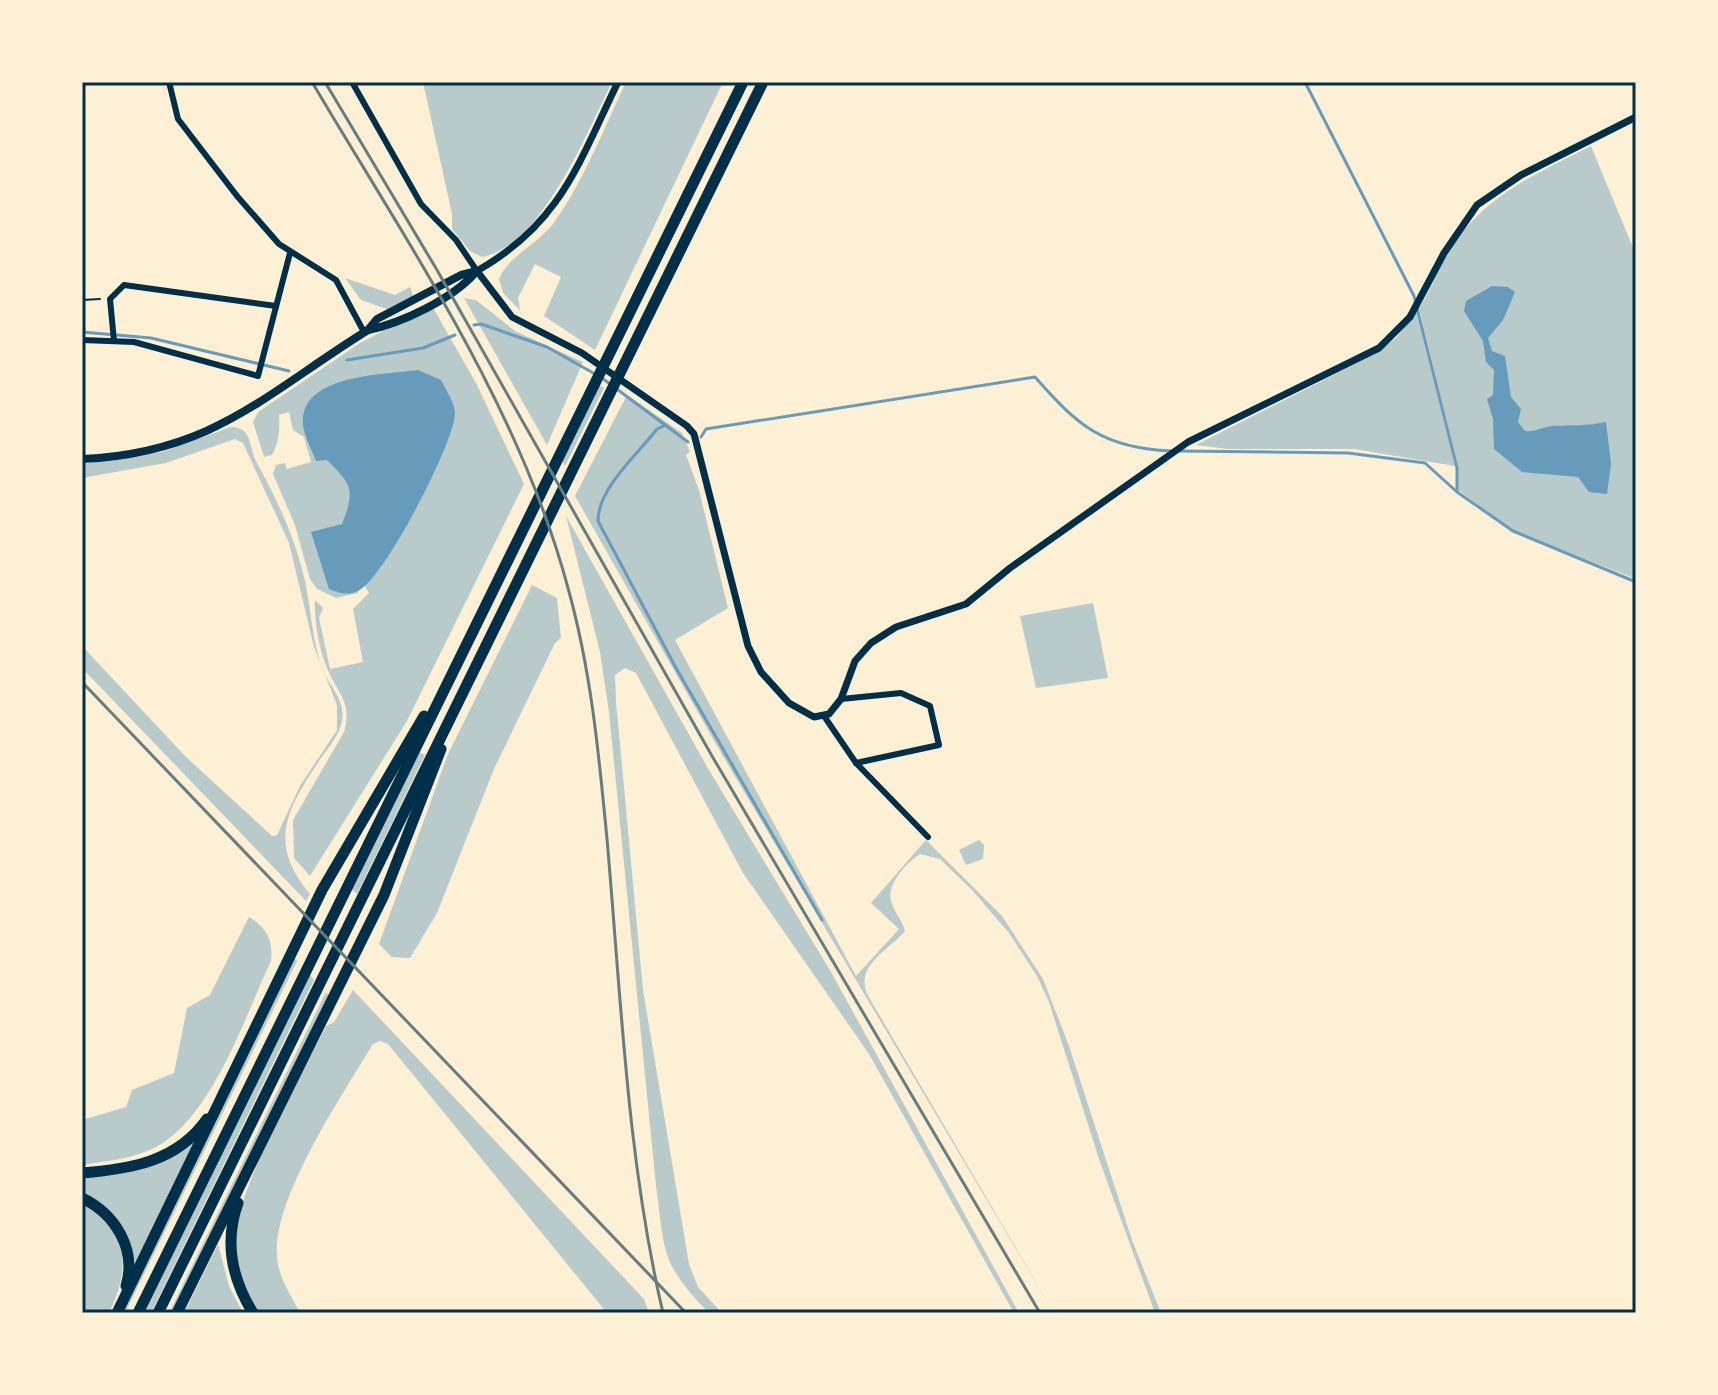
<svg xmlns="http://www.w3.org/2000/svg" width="1718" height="1395" font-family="Mulish,sans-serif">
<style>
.green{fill:#b9caca}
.water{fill:#669bbc}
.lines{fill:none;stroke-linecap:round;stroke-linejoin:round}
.stream{stroke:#669bbc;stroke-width:3}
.path{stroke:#003049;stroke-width:2}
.minor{stroke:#003049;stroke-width:6}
.tertiary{stroke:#003049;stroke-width:7}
.secondary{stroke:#003049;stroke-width:8}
.motorway{stroke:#003049;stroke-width:11}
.rail{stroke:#657d81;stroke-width:3}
.neatline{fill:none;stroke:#003049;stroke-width:3}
</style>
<rect width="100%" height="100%" fill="#fdf0d5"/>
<!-- green -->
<g class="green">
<path d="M 423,82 L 612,82 C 587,132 542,246 482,257 L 470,251 L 452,229 L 452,214 Z"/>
<path d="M 626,82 L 723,82 L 595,350 L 544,316 L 561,277 L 535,264 L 518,298 L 520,310 L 503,293 L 499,279 C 508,256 540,243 555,221 C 584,180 604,128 626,82 Z"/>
<path d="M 1591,146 L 1636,255 L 1636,579 L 1513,531 L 1458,490 L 1458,468 L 1419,308 C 1431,291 1437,270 1448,253 C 1485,194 1533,176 1591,146 Z"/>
<path d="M 345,278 L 395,295 L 410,287 L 413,296 L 387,309 L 361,300 Z"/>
<path d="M 464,298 L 476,300 L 515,331 L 583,362 L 547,445 Z"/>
<path d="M 432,306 L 476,383 L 524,484 L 407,721 L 310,876 L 294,858 L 293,820 L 344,732 C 353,702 337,693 327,668 C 319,650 314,620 315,600 L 323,608 L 319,618 L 330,669 L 363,662 L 353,609 L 369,593 L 363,583 L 449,430 L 336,465 L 348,477 L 354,491 L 358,593 L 336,598 L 317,589 L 310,579 L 295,525 L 273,474 L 276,465 L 285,463 L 287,469 L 311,462 L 304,437 L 293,430 L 289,412 L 279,415 C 280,429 279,442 272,455 L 264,457 L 253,422 L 258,412 L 360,343 Z"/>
<path d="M 1417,311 L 1455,466 L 1354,449 L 1227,449 L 1196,445 L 1377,353 L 1397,337 Z"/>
<path d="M 598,385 L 604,388 L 565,466 L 561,459 Z"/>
<path d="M 627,395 L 682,433 L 690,452 L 686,455 L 699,490 L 728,608 L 675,640 L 856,976 L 899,929 L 871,903 L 926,840 L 1002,916 L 1043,979 L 1069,1046 L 1132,1240 L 1161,1313 L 1155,1313 L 1100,1162 L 1049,1002 L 1037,976 L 1009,933 L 973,891 L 940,859 L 920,854 C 907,862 886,885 891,901 C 894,912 902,920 905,931 C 889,950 855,965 867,994 L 1054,1313 L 721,753 L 575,496 Z"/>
<path d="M 231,427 C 253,427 249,449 257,463 C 278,501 295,538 305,581 C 311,609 312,638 321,665 C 327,685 346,698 342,721 C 340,734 329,747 321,758 C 288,808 266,842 310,894 L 306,901 L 82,668 L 82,646 L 186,757 L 272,836 L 277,835 L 300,786 L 337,730 L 337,705 L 314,647 L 289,543 L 243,443 L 235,439 L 166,463 L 82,478 L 82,464 L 162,452 Z"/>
<path d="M 566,516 L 709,770 L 831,972 L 1019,1313 L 1014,1313 L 869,1054 L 743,873 L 636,673 L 625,668 L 615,675 L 616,702 L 643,990 L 689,1264 L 698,1287 L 722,1313 L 709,1313 C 660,1263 665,1252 656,1186 L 609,712 L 600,652 Z"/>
<path d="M 532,585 L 557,598 L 561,638 L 555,643 L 494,769 L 437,913 L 410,958 L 392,957 L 379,944 L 448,754 Z"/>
<path d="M 1093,603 L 1108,678 L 1036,688 L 1020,616 Z"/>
<path d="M 419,752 L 425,755 L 357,894 L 351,889 Z"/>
<path d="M 979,840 L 984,845 L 983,859 L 966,865 L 959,850 Z"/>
<path d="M 249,917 C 268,928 273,941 271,961 C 244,1018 212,1119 154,1148 C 132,1159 106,1161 82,1165 L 82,1120 L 126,1107 L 132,1090 L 174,1073 L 187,1008 L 210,995 Z"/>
<path d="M 294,958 L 297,961 L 125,1313 L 120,1313 Z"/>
<path d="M 309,974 L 314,980 L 151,1313 L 143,1313 Z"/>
<path d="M 353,990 L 644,1299 L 649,1313 L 607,1313 L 388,1044 L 380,1041 L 373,1044 C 343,1094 272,1199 277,1256 C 278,1277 291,1295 300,1313 L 258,1313 C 248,1296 237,1277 234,1257 C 226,1205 301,1077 326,1026 L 334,1022 Z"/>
<path d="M 326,992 L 329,996 L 175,1313 L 169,1313 Z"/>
<path d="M 197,1139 L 133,1269 L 128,1243 L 82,1194 L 82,1176 L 111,1174 Z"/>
<path d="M 82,1203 C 128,1234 132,1264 109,1313 L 82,1313 Z"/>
<path d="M 218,1244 L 229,1286 L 243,1313 L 184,1313 Z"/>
</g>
<!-- water -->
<g class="water">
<path d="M 1492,286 L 1508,287 L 1515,292 L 1503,320 L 1488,338 L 1492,351 L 1505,356 L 1511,397 L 1521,409 L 1518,422 L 1525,431 C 1535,432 1542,427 1552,426 C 1571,425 1587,426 1606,422 L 1611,464 L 1607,494 L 1589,492 L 1578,477 L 1522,472 L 1494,449 L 1493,419 L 1487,399 L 1493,395 L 1494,370 L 1486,362 L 1483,341 L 1464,311 L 1466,301 Z"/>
<path d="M 418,370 L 441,380 C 446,390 455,403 455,414 C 454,443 384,579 358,591 C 347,596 339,593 329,589 L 311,532 L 342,524 C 356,489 351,484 327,460 L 316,461 C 312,450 304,436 303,425 C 299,374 383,375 418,370 Z"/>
</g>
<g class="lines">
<!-- stream -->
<g class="stream">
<path d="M 1305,82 L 1414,296 L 1457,468 L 1457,491"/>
<path d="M 474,325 L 481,324 L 547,347 L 595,374"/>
<path d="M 82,332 L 151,338 L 289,371"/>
<path d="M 347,360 L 423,348 L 455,335"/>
<path d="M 602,378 L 688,442"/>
<path d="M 666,425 L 657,429 C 638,454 598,488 598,521 L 676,668 L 822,920"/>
<path d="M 701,437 L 706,429 L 1035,377 C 1078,426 1103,448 1171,451"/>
<path d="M 1178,451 L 1348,453 L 1425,463 L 1457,492 L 1513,531 L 1636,582"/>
</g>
<!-- path -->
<path class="path" d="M 82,300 L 100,299"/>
<!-- minor -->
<g class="minor">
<path d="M 169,82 L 178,119 L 237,196 L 279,244 L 336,280 L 364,332"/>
<path d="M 352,82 L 421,204 L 456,240 L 477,271"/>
<path d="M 82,340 L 134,342 L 258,376 L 290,253"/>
<path d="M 114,341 L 110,299 L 124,285 L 276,306"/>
<path d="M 841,699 L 901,693 L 930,706 L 939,745 L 856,763"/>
<path d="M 824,716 L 856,763 L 928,837"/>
</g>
<!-- tertiary -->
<path class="tertiary" d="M 618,82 C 578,164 561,223 477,271 L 512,317 L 582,353 L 687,426 L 694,434 L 748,646 L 761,672 L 789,703 L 814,717 L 829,714 L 841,699 L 855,661 L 871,643 L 896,627 L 966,604 L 1010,568 L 1188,442 L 1379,348 L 1410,317 L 1444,253 L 1477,205 L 1521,175 L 1636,117"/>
<!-- secondary -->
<g class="secondary">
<path d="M 368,330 C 402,323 452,299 475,273"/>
<path d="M 82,459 C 213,453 265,394 368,330 L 377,319 L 461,275 L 477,271"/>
</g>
<!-- motorway -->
<g class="motorway">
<path d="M 82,1173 C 130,1169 177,1162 207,1119"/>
<path d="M 82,1198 C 115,1214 137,1249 126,1286"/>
<path d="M 238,1203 C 224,1242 232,1279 253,1313"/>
<path d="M 117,1313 L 322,890 L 424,716"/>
<path d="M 138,1313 C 338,902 538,491 743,82"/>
<path d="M 158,1313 L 763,82"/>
<path d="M 177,1313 L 384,895 L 441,749"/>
</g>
<!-- rail -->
<g class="rail">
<path d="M 312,82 C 407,243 519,405 568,588 C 591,670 599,755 607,839 C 621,997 627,1159 663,1313"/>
<path d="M 325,82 L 437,270 L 712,756 L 1040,1313"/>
<path d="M 82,682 L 686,1313"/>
</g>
</g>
<!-- border -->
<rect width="1718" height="1395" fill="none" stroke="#fdf0d5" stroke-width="168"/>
<rect x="84" y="84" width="1550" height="1227" class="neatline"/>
</svg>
